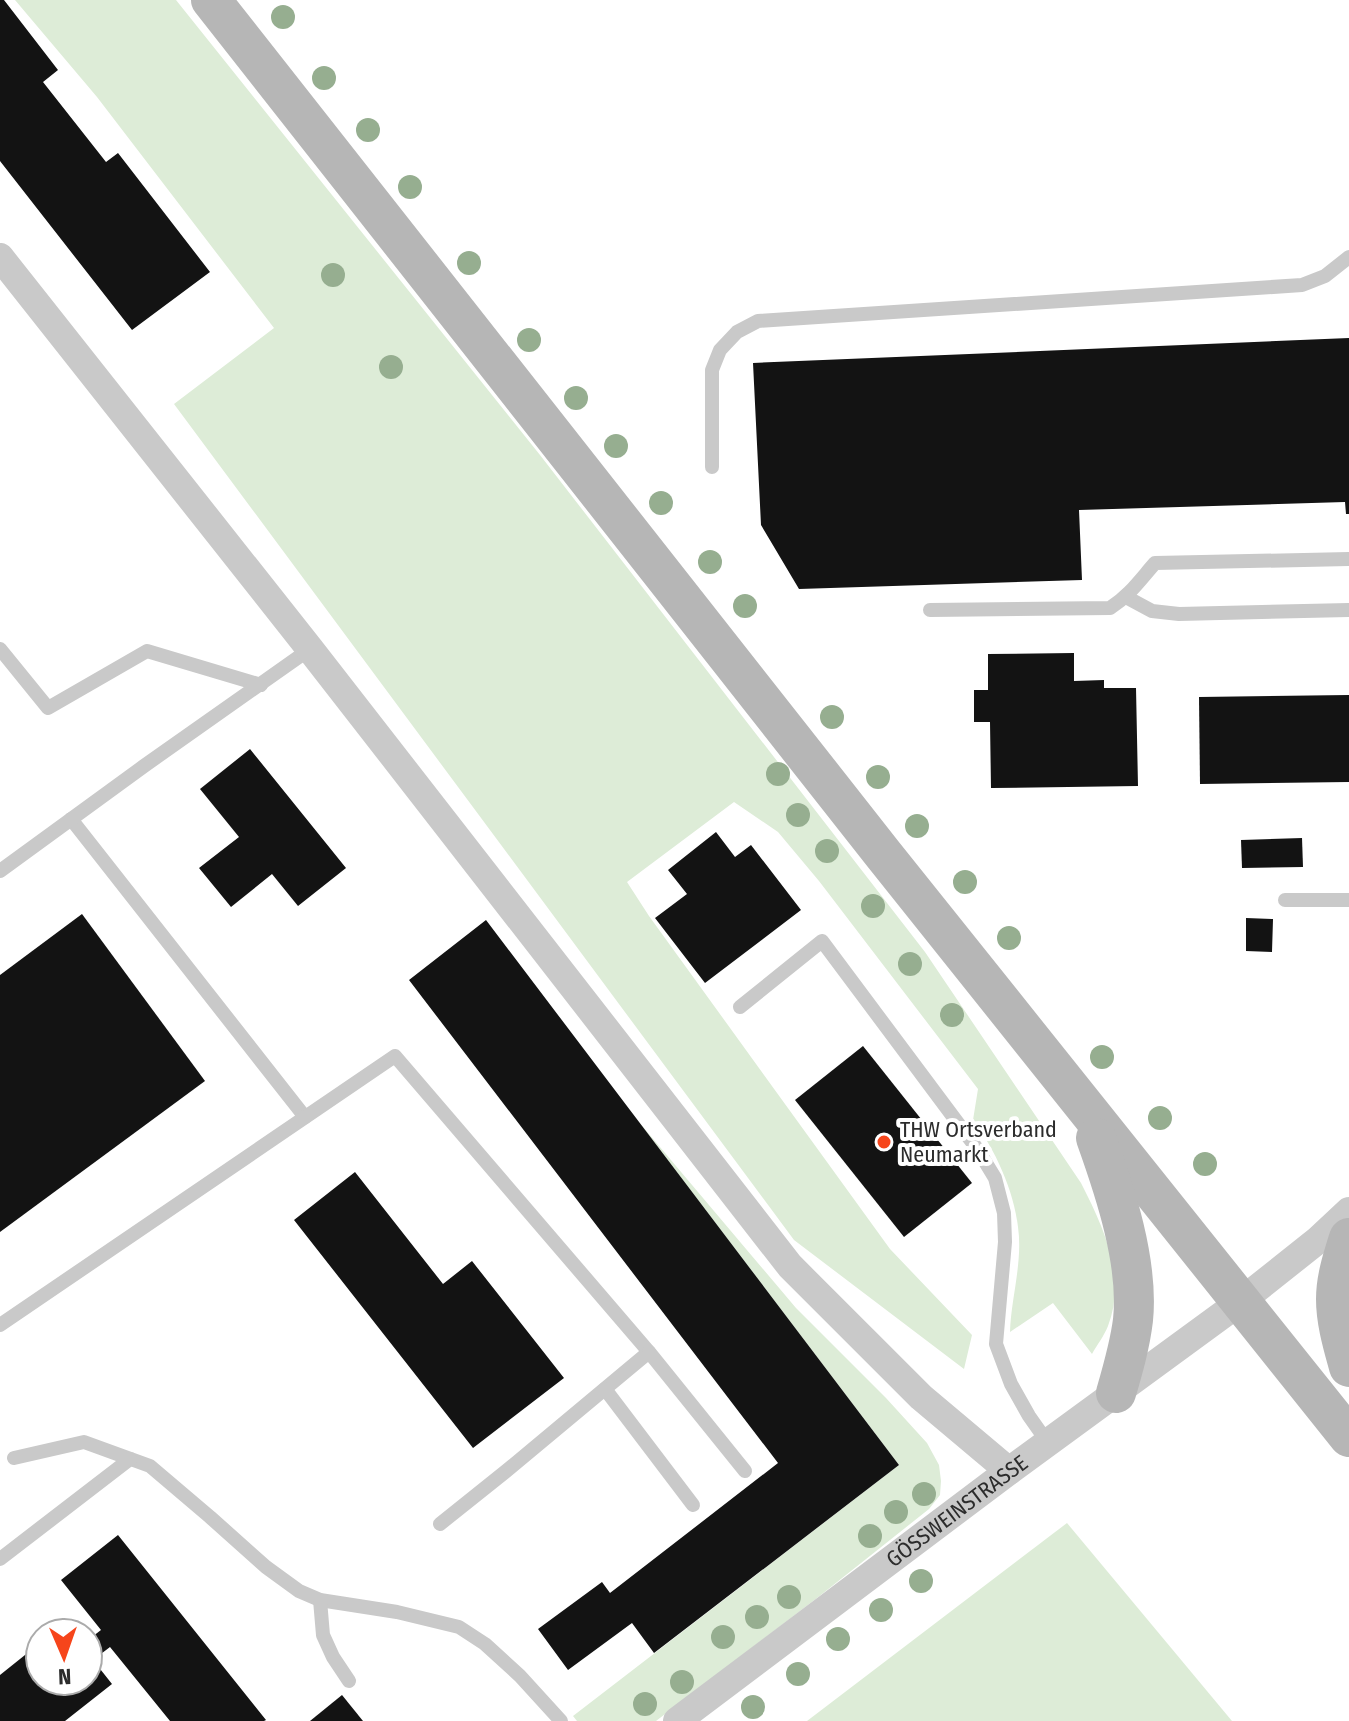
<svg xmlns="http://www.w3.org/2000/svg" width="1349" height="1721" font-family="'Fira Sans Condensed',sans-serif">
<style>
.green{fill:#ddecd7}
.building{fill:#131313}
.lines{fill:none;stroke-linecap:round;stroke-linejoin:round}
.service{stroke:#c9c9c9;stroke-width:14}
.minor{stroke:#c9c9c9;stroke-width:28}
.secondary{stroke:#b6b6b6;stroke-width:40}
.tree{fill:#96ae90}
.poi-dot{fill:#f6451b;stroke:#fff;stroke-width:3}
.labels{text-anchor:middle;dominant-baseline:central;stroke-width:8;stroke-linejoin:round;paint-order:stroke}
.poi-label{font-size:22px;fill:#2c2c2c;stroke:#fff;text-anchor:start}
.street-label{font-size:22px;fill:#2c2c2c;stroke:#fff}
</style>
<rect width="100%" height="100%" fill="#fff"/>
<!-- green -->
<g class="green">
<path d="M 15,0 L 176,0 L 540,455 L 925,952 L 1081,1183 C 1103,1226 1127,1277 1108,1326 C 1104,1336 1097,1345 1092,1354 L 1053,1303 L 1010,1332 C 1011,1298 1023,1262 1018,1227 C 1014,1191 995,1149 973,1120 L 978,1089 L 819,881 L 778,832 L 734,802 L 627,882 L 649,916 L 890,1249 L 972,1335 L 964,1369 L 794,1240 L 174,404 L 274,328 L 97,97 Z"/>
<path d="M 638,1121 L 796,1308 L 886,1398 L 927,1443 L 939,1465 L 941,1481 L 940,1495 L 929,1509 L 817,1598 L 656,1721 L 577,1721 L 573,1716 L 899,1465 Z"/>
<path d="M 1067,1523 L 1232,1721 L 807,1721 Z"/>
</g>
<!-- building -->
<g class="building">
<path d="M 0,0 L 4,0 L 58,70 L 43,82 L 106,162 L 118,153 L 210,272 L 132,330 L 0,161 Z"/>
<path d="M 1349,338 L 1349,514 L 1346,514 L 1345,502 L 1079,510 L 1082,580 L 799,589 L 761,525 L 753,363 Z"/>
<path d="M 1074,653 L 1074,681 L 1104,680 L 1104,688 L 1136,688 L 1138,786 L 991,788 L 990,722 L 974,722 L 974,690 L 988,690 L 988,654 Z"/>
<path d="M 1349,695 L 1349,782 L 1200,784 L 1199,697 Z"/>
<path d="M 250,749 L 346,868 L 298,906 L 272,874 L 231,907 L 199,868 L 239,837 L 200,789 Z"/>
<path d="M 716,832 L 735,857 L 751,845 L 801,910 L 705,983 L 655,918 L 687,894 L 668,870 Z"/>
<path d="M 1302,838 L 1303,867 L 1242,868 L 1241,840 Z"/>
<path d="M 82,914 L 205,1081 L 0,1232 L 0,975 Z"/>
<path d="M 1246,918 L 1273,919 L 1272,952 L 1246,951 Z"/>
<path d="M 486,920 L 899,1465 L 654,1653 L 632,1623 L 568,1670 L 538,1629 L 602,1582 L 610,1593 L 778,1463 L 409,980 Z"/>
<path d="M 863,1046 L 972,1183 L 904,1237 L 795,1100 Z"/>
<path d="M 355,1172 L 443,1284 L 472,1261 L 564,1378 L 473,1448 L 294,1220 Z"/>
<path d="M 118,1535 L 266,1720 L 264,1721 L 170,1721 L 110,1647 L 93,1660 L 112,1684 L 65,1721 L 0,1721 L 0,1675 L 40,1643 L 40,1681 L 88,1681 L 88,1640 L 101,1630 L 61,1580 Z"/>
<path d="M 342,1695 L 363,1721 L 310,1721 Z"/>
</g>
<g class="lines">
<!-- service -->
<g class="service">
<path d="M 712,467 L 712,370 L 720,350 L 737,332 L 758,321 L 1302,285 L 1325,276 L 1349,257"/>
<path d="M 1126,597 L 1152,611 L 1179,614 L 1349,610"/>
<path d="M 930,610 L 1110,608 C 1129,596 1140,580 1155,563 L 1349,559"/>
<path d="M 0,649 L 48,708 L 147,651 L 261,685"/>
<path d="M 71,819 L 305,1117"/>
<path d="M 0,871 L 144,766 L 310,649"/>
<path d="M 1285,900 L 1349,900"/>
<path d="M 740,1007 L 822,941 L 978,1150 L 995,1178 L 1004,1213 L 1005,1242 L 996,1344 L 1011,1384 L 1029,1416 L 1048,1443"/>
<path d="M 0,1325 L 395,1056 L 649,1352 L 505,1472 L 440,1524"/>
<path d="M 649,1352 L 745,1471"/>
<path d="M 605,1389 L 693,1505"/>
<path d="M 14,1458 L 84,1442 L 150,1466 L 210,1517 L 266,1567 L 299,1591 L 320,1600 L 397,1612 L 459,1627 L 485,1644 L 520,1676 L 561,1721"/>
<path d="M 0,1559 L 130,1459"/>
<path d="M 320,1600 L 323,1635 L 333,1657 L 349,1681"/>
</g>
<!-- minor -->
<g class="minor">
<path d="M 0,257 L 310,649 L 790,1266 L 921,1397 L 1009,1471"/>
<path id="s1" d="M 677,1721 L 1009,1471 L 1240,1302 L 1318,1240 L 1349,1211"/>
</g>
<!-- secondary -->
<g class="secondary">
<path d="M 211,0 L 883,854 L 1349,1437"/>
<path d="M 1096,1138 C 1115,1191 1139,1263 1133,1320 C 1130,1345 1123,1369 1116,1393"/>
<path d="M 1349,1238 C 1343,1257 1336,1278 1336,1299 C 1336,1322 1343,1345 1349,1367"/>
</g>
</g>
<!-- trees -->
<g class="tree">
<circle cx="283" cy="17" r="12"/>
<circle cx="324" cy="78" r="12"/>
<circle cx="368" cy="130" r="12"/>
<circle cx="410" cy="187" r="12"/>
<circle cx="469" cy="263" r="12"/>
<circle cx="333" cy="275" r="12"/>
<circle cx="529" cy="340" r="12"/>
<circle cx="391" cy="367" r="12"/>
<circle cx="576" cy="398" r="12"/>
<circle cx="616" cy="446" r="12"/>
<circle cx="661" cy="503" r="12"/>
<circle cx="710" cy="562" r="12"/>
<circle cx="745" cy="606" r="12"/>
<circle cx="832" cy="717" r="12"/>
<circle cx="778" cy="774" r="12"/>
<circle cx="878" cy="777" r="12"/>
<circle cx="798" cy="815" r="12"/>
<circle cx="917" cy="826" r="12"/>
<circle cx="827" cy="851" r="12"/>
<circle cx="965" cy="882" r="12"/>
<circle cx="873" cy="906" r="12"/>
<circle cx="1009" cy="938" r="12"/>
<circle cx="910" cy="964" r="12"/>
<circle cx="952" cy="1015" r="12"/>
<circle cx="1102" cy="1057" r="12"/>
<circle cx="1160" cy="1118" r="12"/>
<circle cx="1205" cy="1164" r="12"/>
<circle cx="924" cy="1494" r="12"/>
<circle cx="896" cy="1512" r="12"/>
<circle cx="870" cy="1536" r="12"/>
<circle cx="921" cy="1581" r="12"/>
<circle cx="789" cy="1597" r="12"/>
<circle cx="881" cy="1610" r="12"/>
<circle cx="757" cy="1617" r="12"/>
<circle cx="723" cy="1637" r="12"/>
<circle cx="838" cy="1639" r="12"/>
<circle cx="798" cy="1674" r="12"/>
<circle cx="682" cy="1682" r="12"/>
<circle cx="645" cy="1704" r="12"/>
<circle cx="753" cy="1707" r="12"/>
</g>
<!-- markers -->
<circle class="poi-dot" cx="884" cy="1142" r="8"/>
<g class="labels">
<!-- poi labels -->
<g class="poi-label">
<text x="900" y="1129">THW Ortsverband<tspan x="900" dy="25">Neumarkt</tspan></text>
</g>
<!-- street labels -->
<g class="street-label">
<text stroke="none"><textPath href="#s1" startOffset="350">GÖSSWEINSTRASSE</textPath></text>
</g>
</g>
<!-- north arrow -->
<g transform="translate(64 1657) rotate(178)"><circle r="38" fill="#ffffff" stroke="#ababab" stroke-width="2"/>
<path d="M0-6L14 30L0 20L-14 30Z" fill="#f6451b"/>
<text y="-12" font-size="22" font-weight="bold" text-anchor="middle" fill="#2c2c2c">N</text>
</g>
</svg>
